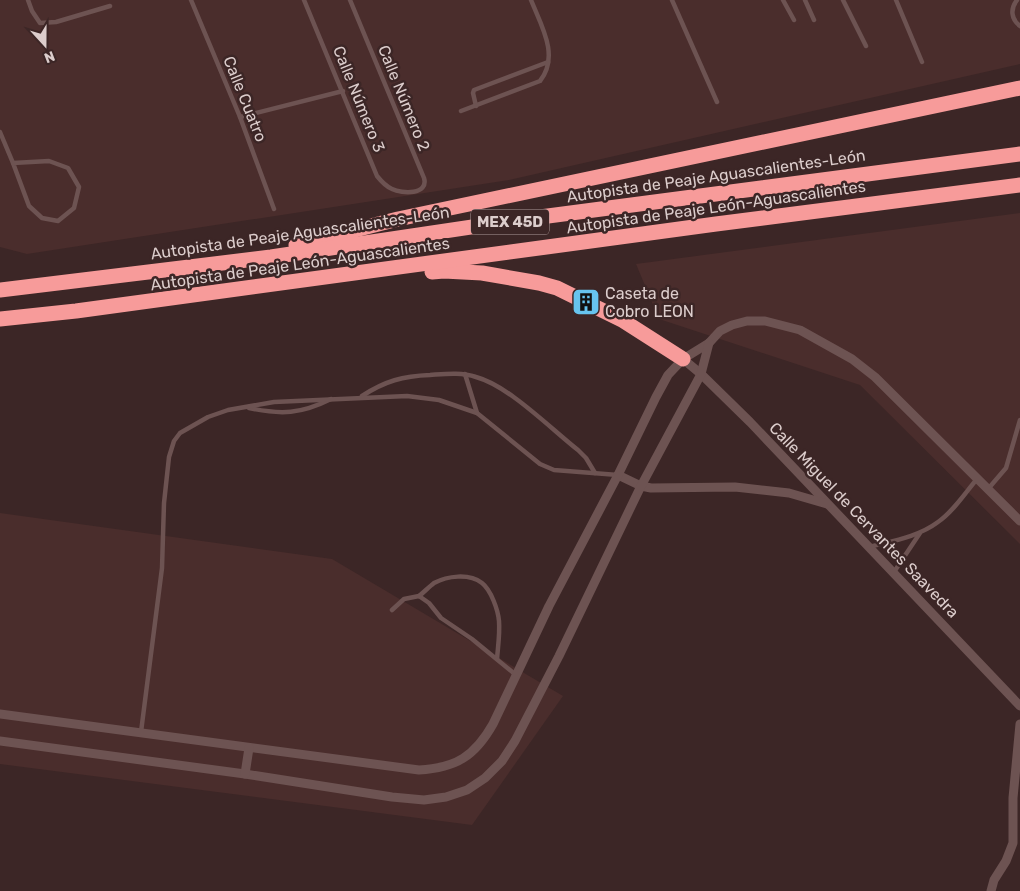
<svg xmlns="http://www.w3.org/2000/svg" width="1020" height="891" font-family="Rubik,sans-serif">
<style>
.built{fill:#4a2d2c}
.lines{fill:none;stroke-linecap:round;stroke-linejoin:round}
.lane{stroke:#6d5352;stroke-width:4.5}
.street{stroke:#6d5352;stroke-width:9}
.highway{stroke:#f79b9a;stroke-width:15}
.labels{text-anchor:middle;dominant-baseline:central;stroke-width:5;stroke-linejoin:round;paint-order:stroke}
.shield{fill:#3c2626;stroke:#ac9b9a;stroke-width:1}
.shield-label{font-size:15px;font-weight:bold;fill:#dccdcc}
.street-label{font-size:16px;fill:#dccdcc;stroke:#3c2626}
.poi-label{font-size:16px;fill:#dccdcc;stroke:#3c2626;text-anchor:start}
</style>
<rect width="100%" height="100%" fill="#3c2626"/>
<!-- built -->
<g class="built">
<path d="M 0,0 L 1020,0 L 1020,64 L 509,180 L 27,254 L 0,247 Z"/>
<path d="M 1020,213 L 1020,544 L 860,385 L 659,319 L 636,264 Z"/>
<path d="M 0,513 L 332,559 L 563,696 L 472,825 L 0,764 Z"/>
</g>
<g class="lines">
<!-- lane -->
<g class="lane">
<path d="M 28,0 L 32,11 L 40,23 L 56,22 L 110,6"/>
<path d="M 191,0 L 240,117 L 274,209"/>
<path d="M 304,0 L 377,176 C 381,181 385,186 392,189 C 402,194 429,195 424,178 L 350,0"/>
<path d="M 672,0 L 717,102"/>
<path d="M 783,0 L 794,20"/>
<path d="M 805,0 L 814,20"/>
<path d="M 843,0 L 866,46"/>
<path d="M 896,0 L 922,62"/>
<path d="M 1017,0 C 1010,9 1011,19 1020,26"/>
<path d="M 476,106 L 473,93 L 474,90 L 548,62"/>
<path d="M 461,111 L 540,81 C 560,56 541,25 531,0"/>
<path d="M 240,117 L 343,91"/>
<path d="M 0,132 L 13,163"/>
<path d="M 49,161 L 68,168 L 79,187 L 74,208 L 58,221 L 42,218 L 29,206 L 13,163 Z"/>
<path d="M 465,374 L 477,413"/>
<path d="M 362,396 C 385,381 403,376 430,375 C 445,374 461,372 476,377 C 509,386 550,428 578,450 L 586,458 L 595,473"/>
<path d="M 249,408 C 281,415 301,414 331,399"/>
<path d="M 988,489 L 1006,468 L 1020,420"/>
<path d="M 869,547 C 892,541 918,537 938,522 C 953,512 965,493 977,479"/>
<path d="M 894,572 L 920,533"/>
<path d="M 419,596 C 424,592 429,587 434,583 C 447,576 469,573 482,583 C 491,590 498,610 499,621 C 500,634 498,646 497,659"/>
<path d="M 392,610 L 404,599 L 419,596 L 429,603 L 441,618 L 472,639 L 516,675"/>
<path d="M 141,732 L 162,568 L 164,503 L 169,457 L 174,441 L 180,433 L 208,417 L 228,410 L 274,402 L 407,396 L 439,400 L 477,413 L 540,464 L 554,470 L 618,475"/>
</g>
<!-- street -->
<g class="street">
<path d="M 683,359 L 701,374 L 750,422 L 1020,706"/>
<path d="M 618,475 L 641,486 L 651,488 L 735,487 L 789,493 L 827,504"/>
<path d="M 0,714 L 419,770 C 456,768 475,756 493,724 L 549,606 L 618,475 L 656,397 L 668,375 L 683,359 L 709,343 L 720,331 L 732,325 L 747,321 L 765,321 L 800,330 L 852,359 L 875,377 L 1020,521"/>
<path d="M 0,741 L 245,774 L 392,797 L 424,800 L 446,797 L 467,790 L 485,778 L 502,761 L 515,741 L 559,656 L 641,486 L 701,374 L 709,343"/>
<path d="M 245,774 L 249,748"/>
<path d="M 991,891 L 994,880 L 1006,861 L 1013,843 L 1013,798 L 1020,724"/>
</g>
<!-- highway -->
<g class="highway">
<path d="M 296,245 L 398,219 L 1020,88"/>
<path d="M 432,272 L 444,271 L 482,273 L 539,283 L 557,288 L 622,320 L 683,359"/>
<path d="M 0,290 L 271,257 L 525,219 L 1020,154"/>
<path d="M 0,319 L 76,311 L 716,224 L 1020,185"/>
</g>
</g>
<!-- icons -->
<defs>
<symbol id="building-square" viewBox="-11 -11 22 22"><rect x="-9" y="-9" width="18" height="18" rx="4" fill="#67c4ef" stroke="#3c2626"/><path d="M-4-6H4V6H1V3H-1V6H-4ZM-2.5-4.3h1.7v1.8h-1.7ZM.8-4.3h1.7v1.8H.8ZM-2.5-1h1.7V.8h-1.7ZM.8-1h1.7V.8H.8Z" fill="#111"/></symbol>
</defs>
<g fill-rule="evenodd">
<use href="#building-square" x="570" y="286" width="32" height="32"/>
</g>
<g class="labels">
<!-- shield labels -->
<rect class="shield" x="471" y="209.5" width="78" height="25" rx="4"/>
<g class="shield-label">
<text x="510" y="222">MEX 45D</text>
</g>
<!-- street labels -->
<g class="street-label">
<text transform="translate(404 98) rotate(68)">Calle Número 2</text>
<text transform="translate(245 99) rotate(68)">Calle Cuatro</text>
<text transform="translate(359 99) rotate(68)">Calle Número 3</text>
<text transform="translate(716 176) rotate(-8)">Autopista de Peaje Aguascalientes-León</text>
<text transform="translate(716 207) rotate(-8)">Autopista de Peaje León-Aguascalientes</text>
<text transform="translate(300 233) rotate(-8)">Autopista de Peaje Aguascalientes-León</text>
<text transform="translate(300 264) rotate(-8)">Autopista de Peaje León-Aguascalientes</text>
<text transform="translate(864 520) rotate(46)">Calle Miguel de Cervantes Saavedra</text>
</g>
<!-- poi labels -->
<g class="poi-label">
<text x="605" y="293">Caseta de<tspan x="605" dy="18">Cobro LEON</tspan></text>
</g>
</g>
<!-- north arrow -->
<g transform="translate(45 45) rotate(159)" stroke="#3c2626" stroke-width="4" paint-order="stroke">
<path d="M0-4L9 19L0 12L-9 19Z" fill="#dccdcc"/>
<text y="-8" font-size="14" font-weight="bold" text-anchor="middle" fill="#dccdcc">N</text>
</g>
</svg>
